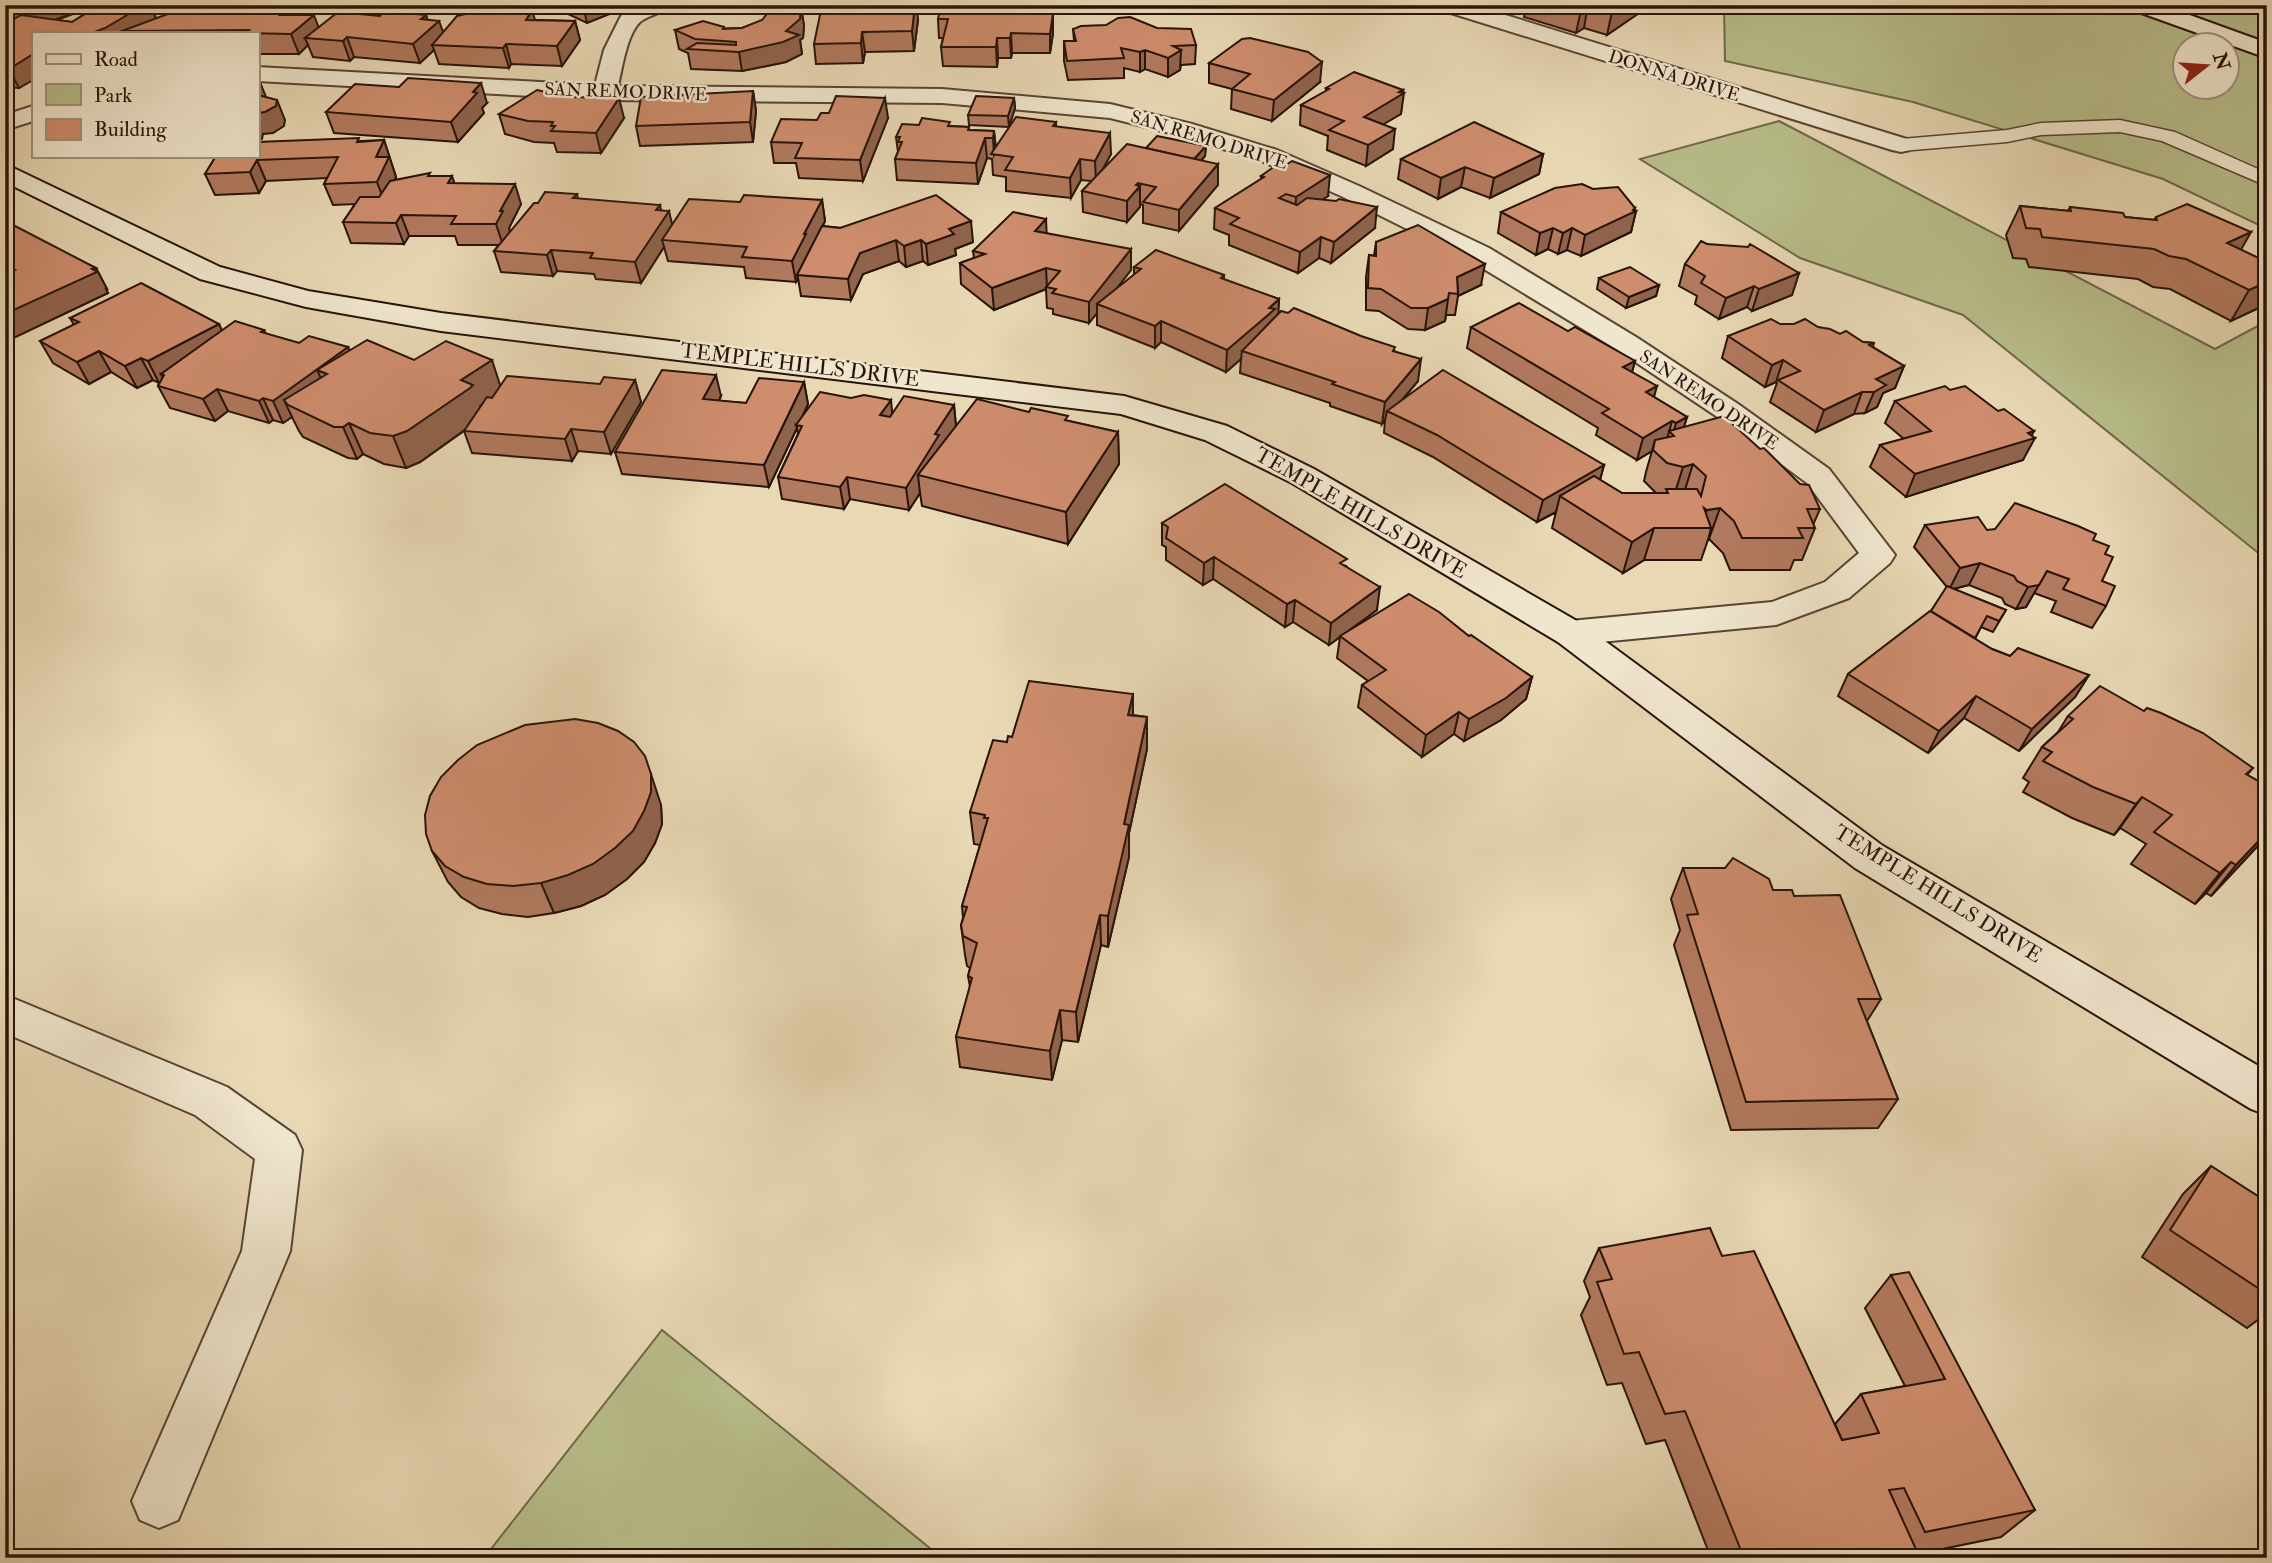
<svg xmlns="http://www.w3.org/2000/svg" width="2272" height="1563" font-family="'IM FELL Double Pica',serif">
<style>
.green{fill:#b8be8b;stroke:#70684a;stroke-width:2;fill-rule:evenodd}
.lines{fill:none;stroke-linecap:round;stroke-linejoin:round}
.lane-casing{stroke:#584434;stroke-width:3}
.street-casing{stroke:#584434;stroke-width:4}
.secondary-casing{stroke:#28130a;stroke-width:4}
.lane{fill:#f0e6ce;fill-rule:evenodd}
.street{fill:#f0e6ce;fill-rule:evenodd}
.secondary{fill:#f0e6ce;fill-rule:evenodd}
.wall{fill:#b1795e;stroke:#28130a;stroke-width:2;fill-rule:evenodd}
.shaded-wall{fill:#90634c;stroke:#28130a;stroke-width:2}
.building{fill:#ce8d6d;stroke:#28130a;stroke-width:2}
.labels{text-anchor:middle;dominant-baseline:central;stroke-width:5;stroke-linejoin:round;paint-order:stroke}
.far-street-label{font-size:18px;fill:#28130a;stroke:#f0e6ce}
.street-label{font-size:21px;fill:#28130a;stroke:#f0e6ce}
</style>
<rect width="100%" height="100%" fill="#e8d8b4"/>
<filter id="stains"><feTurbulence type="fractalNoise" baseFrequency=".00286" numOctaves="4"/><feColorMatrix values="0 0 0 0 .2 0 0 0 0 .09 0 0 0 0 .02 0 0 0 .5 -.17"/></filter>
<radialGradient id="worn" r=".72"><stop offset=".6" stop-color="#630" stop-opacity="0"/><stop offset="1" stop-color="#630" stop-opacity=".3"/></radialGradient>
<!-- green -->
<g class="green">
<path d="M 1724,5 L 2267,5 L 2267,229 L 2163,179 L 1913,102 L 1725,61 ZM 2184,46 L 2226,46 L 2226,88 L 2184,88 Z"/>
<path d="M 1779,121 L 2215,349 L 2267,321 L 2267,560 L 1963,315 L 1800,258 L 1640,159 Z"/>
<path d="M 662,1330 L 942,1558 L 484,1558 Z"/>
</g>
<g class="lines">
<defs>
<path id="lane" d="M 2120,120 L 2175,132 L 2267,173 L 2267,186 L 2162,141 L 2120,132 L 2041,135 L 2007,142 L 1901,151 L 1891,145 L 1901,139 L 2007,130 L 2041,123 Z"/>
<g id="street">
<path d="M 641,5 L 670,5 C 662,15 649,14 640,22 C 627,34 622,69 618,86 L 942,89 L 1110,104 L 1192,124 L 1277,150 L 1359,186 L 1489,248 L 1636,337 L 1738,404 L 1829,469 L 1895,555 L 1890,563 L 1849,598 L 1776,625 L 1570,645 L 1558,642 L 1552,633 L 1558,624 L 1570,621 L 1772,602 L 1825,582 L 1859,553 L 1807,483 L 1716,416 L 1616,349 L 1469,260 L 1341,196 L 1259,160 L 1174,134 L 1110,118 L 942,103 L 605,100 L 257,81 L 257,67 L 595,85 L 604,50 L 620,18 L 623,13 Z"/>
<path d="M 1438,5 L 1473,5 L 1910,140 L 1913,145 L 1910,150 L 1901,152 L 1892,150 L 1441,10 Z"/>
<path d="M 33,106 L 33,121 L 5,130 L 5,115 Z"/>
<path d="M 5,995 L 227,1087 L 295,1135 L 302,1150 L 290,1251 L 178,1520 L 159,1528 L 140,1520 L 132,1501 L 242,1251 L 255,1159 L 195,1115 L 5,1033 Z"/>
</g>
<g id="secondary">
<path d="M 2130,5 L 2162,5 L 2267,43 L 2267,58 L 2133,10 Z"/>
<path d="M 5,164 L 220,267 L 308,291 L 441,313 L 1124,396 L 1227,426 L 1314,469 L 1582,624 L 1883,846 L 2267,1071 L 2267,1115 L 2251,1109 L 1855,868 L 1558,642 L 1292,483 L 1205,440 L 1121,414 L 441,331 L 306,307 L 200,279 L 5,182 Z"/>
</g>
</defs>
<!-- lane casing -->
<use href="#lane" class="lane-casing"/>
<!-- street casing -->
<use href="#street" class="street-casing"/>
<!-- secondary casing -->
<use href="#secondary" class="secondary-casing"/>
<!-- lane -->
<use href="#lane" class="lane"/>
<!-- street -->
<use href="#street" class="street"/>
<!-- secondary -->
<use href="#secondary" class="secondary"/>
</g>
<!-- wall -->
<g class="wall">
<path d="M 5,5 L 150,5 L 156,18 L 278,8 L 289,15 L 319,27 L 380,16 L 426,15 L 427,19 L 443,32 L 535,20 L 575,21 L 580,40 L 562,66 L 511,64 L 509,68 L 439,64 L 434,50 L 420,63 L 354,57 L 350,61 L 313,57 L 308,45 L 299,54 L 257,54 L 257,33 L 33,33 L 19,88 L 5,87 ZM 81,11 L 83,15 L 72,22 L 57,20 Z"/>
<path d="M 549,5 L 615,5 L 617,11 L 587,23 Z"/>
<path d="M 1047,5 L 1047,14 L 1053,33 L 1050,53 L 1012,53 L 1011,58 L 998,58 L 997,67 L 943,66 L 941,47 L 943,38 L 939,38 L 938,19 Z"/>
<path d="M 1511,5 L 1643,5 L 1642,11 L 1607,35 L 1584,28 L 1576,33 L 1524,17 L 1525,10 Z"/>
<path d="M 801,7 L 804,26 L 803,38 L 800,40 L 802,54 L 786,62 L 742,71 L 691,69 L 688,53 L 679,49 L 675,30 L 742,28 Z"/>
<path d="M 918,20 L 914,51 L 865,52 L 863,63 L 816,64 L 814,44 Z"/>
<path d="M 1073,29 L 1196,45 L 1195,64 L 1181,65 L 1180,70 L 1168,77 L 1145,69 L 1140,72 L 1124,68 L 1124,78 L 1068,80 L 1064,61 L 1064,41 L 1074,41 Z"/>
<path d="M 1209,63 L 1320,82 L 1272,121 L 1231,109 L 1232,89 L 1209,83 Z"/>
<path d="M 1326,88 L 1403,90 L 1401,114 L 1383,124 L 1393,149 L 1366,166 L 1327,150 L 1328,136 L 1300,125 L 1301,105 L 1326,91 Z"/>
<path d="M 753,91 L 756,111 L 753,142 L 640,146 L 636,126 Z"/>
<path d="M 1014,98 L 1015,108 L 1009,127 L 969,125 L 968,115 Z"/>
<path d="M 487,103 L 482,108 L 484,113 L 458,142 L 334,133 L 326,112 Z"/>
<path d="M 499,114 L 624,118 L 601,153 L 557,152 L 554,143 L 534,142 L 505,134 Z"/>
<path d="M 888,118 L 863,181 L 799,178 L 796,163 L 774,163 L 771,142 L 817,120 Z"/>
<path d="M 1056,122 L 1056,127 L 1111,154 L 1101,172 L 1146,148 L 1206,146 L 1205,156 L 1202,160 L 1218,185 L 1179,231 L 1143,223 L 1143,205 L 1140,204 L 1140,207 L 1127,222 L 1083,212 L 1082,191 L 1092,181 L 1081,180 L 1071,198 L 1006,191 L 1006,177 L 993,175 L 992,159 L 987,158 L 978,184 L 897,180 L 895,159 L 898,152 L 896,137 L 950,126 L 969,127 L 969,130 L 994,131 L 996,148 Z"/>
<path d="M 384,140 L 396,177 L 395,180 L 430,176 L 521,204 L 509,228 L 510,232 L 538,203 L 577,194 L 578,199 L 661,210 L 672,224 L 740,202 L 822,200 L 825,221 L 823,226 L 973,242 L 955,249 L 956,255 L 928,265 L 923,261 L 906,267 L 899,261 L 863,274 L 851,300 L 801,296 L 798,278 L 796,282 L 746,278 L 744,267 L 668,261 L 664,247 L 641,283 L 596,279 L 594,274 L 557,271 L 553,276 L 501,272 L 494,251 L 499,245 L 458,245 L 455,236 L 409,236 L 404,244 L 351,243 L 343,222 L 355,204 L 333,205 L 324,184 L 327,178 L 266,181 L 259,193 L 215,195 L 205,174 L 216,156 L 360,141 Z"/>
<path d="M 1543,154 L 1539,174 L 1490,198 L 1461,187 L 1438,199 L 1398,179 L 1401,159 Z"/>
<path d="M 1261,176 L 1328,196 L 1322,200 L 1375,228 L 1331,263 L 1319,258 L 1298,273 L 1229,245 L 1229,235 L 1214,229 L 1215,208 L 1261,179 Z"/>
<path d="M 2020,206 L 2068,211 L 2070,207 L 2125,217 L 2154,220 L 2156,217 L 2241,250 L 2267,262 L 2267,304 L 2231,321 L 2170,289 L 2153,287 L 2138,279 L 2029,267 L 2026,259 L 2013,258 L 2006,235 Z"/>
<path d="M 1635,208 L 1634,210 L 1636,211 L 1631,232 L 1581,256 L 1567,250 L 1558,254 L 1548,249 L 1536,255 L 1498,233 L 1501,212 Z"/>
<path d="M 1046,219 L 1046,233 L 1131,270 L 1117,288 L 1134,275 L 1134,267 L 1224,275 L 1224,280 L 1279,299 L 1278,314 L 1395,351 L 1418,381 L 1403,399 L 1604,465 L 1600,480 L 1622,493 L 1656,493 L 1644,481 L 1646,472 L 1652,451 L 1637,460 L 1596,435 L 1598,428 L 1467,348 L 1471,327 L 1568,331 L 1635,361 L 1632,372 L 1654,397 L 1687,417 L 1684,427 L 1820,509 L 1813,525 L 1815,528 L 1802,560 L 1794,560 L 1790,570 L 1730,570 L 1723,553 L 1709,539 L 1708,540 L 1701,560 L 1644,560 L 1623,573 L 1552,528 L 1556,512 L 1537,522 L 1433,457 L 1384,433 L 1385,420 L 1382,424 L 1330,406 L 1330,403 L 1240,373 L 1241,359 L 1226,372 L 1161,342 L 1155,348 L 1097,325 L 1097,313 L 1089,323 L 1053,314 L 1053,309 L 1047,308 L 1046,289 L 994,310 L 961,284 L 960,263 L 974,258 L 973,251 Z"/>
<path d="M 5,231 L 96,268 L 107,289 L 106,289 L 108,293 L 5,342 Z"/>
<path d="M 1376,242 L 1481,285 L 1458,296 L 1455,315 L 1446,315 L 1445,321 L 1425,330 L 1408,329 L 1379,311 L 1366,310 L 1366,277 L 1369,255 L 1374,256 Z"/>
<path d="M 1707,244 L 1799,273 L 1792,295 L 1752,311 L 1747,307 L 1719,319 L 1695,304 L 1697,296 L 1679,286 L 1685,264 Z"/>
<path d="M 1599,278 L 1659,285 L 1656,296 L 1626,308 L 1597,289 Z"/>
<path d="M 70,318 L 222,331 L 264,330 L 266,334 L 299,343 L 414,360 L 500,385 L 600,384 L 635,380 L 641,402 L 611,454 L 578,451 L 572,461 L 472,453 L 464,431 L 420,462 L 406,468 L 384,464 L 363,454 L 357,459 L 348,458 L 303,437 L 299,431 L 292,417 L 283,423 L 273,420 L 269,423 L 228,411 L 215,421 L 170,408 L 158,386 L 159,383 L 153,380 L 137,388 L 111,372 L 89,384 L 53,363 L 40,341 L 74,325 Z"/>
<path d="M 1780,324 L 1794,324 L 1818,327 L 1863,342 L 1874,343 L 1873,347 L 1904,366 L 1895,388 L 1883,393 L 1877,407 L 1865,413 L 1854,414 L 1816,432 L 1770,402 L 1777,383 L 1776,382 L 1765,387 L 1722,358 L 1728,336 Z"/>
<path d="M 804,382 L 808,404 L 801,418 L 892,414 L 954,405 L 956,426 L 1068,421 L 1118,432 L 1119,464 L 1068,544 L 922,506 L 920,493 L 909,510 L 850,499 L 844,509 L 782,499 L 778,477 L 798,434 L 797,428 L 769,487 L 622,474 L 615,452 L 721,396 L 719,401 L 746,403 Z"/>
<path d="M 1895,401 L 2032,436 L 2023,460 L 1906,497 L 1870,467 L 1880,445 L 1904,439 L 1885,423 Z"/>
<path d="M 1162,523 L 1346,566 L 1377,610 L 1346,632 L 1469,636 L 1532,677 L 1526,699 L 1501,720 L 1464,741 L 1454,734 L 1422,757 L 1358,707 L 1362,685 L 1368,681 L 1337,658 L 1340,637 L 1329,645 L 1293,622 L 1285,627 L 1213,579 L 1203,585 L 1166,560 L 1166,547 L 1162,545 Z"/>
<path d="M 1925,525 L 2093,540 L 2105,554 L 2102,581 L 2106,606 L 2092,628 L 2051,612 L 2056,601 L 2034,593 L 2026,607 L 2016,609 L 2005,604 L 2002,598 L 1969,585 L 1953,589 L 2006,610 L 1993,632 L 1981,627 L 1975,639 L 1992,649 L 2010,656 L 2089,675 L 2075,697 L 2019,751 L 1964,718 L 1928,753 L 1838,696 L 1848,674 L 1931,611 L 1947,587 L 1914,547 Z"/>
<path d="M 1133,694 L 1133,715 L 1147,717 L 1147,749 L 1129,833 L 1129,857 L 1108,947 L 1101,945 L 1078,1042 L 1062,1040 L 1052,1080 L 960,1067 L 956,1037 L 970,987 L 968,976 L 970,968 L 967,966 L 965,955 L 961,925 L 963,918 L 962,906 L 980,845 L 974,844 L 970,812 L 1007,742 L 1012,737 Z"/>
<path d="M 2144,711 L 2253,768 L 2247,775 L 2267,786 L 2267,836 L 2211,896 L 2206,893 L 2195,904 L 2131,864 L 2146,844 L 2120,828 L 2114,835 L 2072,818 L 2023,792 L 2029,782 L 2023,778 L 2042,747 L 2058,732 L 2068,716 Z"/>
<path d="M 661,805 L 662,824 L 655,843 L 644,862 L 627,879 L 605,895 L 581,906 L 554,913 L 528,917 L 502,914 L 479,908 L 461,897 L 448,882 L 432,851 Z"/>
<path d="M 1683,868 L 1773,890 L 1794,896 L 1881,999 L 1867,1021 L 1898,1099 L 1878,1128 L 1731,1130 L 1674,945 L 1680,930 L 1671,899 Z"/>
<path d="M 2211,1166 L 2267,1202 L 2267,1318 L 2263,1316 L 2247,1328 L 2142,1257 L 2183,1194 Z"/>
<path d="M 1599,1248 L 1722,1256 L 1842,1440 L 1835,1424 L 1861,1394 L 1905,1386 L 1865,1308 L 1891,1275 L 2035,1510 L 2001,1537 L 1918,1554 L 1920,1558 L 1711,1558 L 1665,1440 L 1646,1444 L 1622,1383 L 1607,1385 L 1581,1315 L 1590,1297 L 1584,1281 Z"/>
</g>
<!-- shaded-wall -->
<g class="shaded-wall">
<path d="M 34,5 L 95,5 L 5,38 L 5,16 Z"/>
<path d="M 142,5 L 150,5 L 157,21 L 122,31 L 124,33 L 92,33 Z"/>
<path d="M 583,5 L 615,5 L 617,11 L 587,23 Z"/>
<path d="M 915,5 L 917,5 L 918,20 L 914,51 L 912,31 Z"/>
<path d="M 1582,5 L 1588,5 L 1584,28 L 1576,33 Z"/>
<path d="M 1616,5 L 1643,5 L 1642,11 L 1607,35 L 1613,7 Z"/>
<path d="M 801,7 L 804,26 L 803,38 L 800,40 L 802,54 L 786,62 L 742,71 L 739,52 L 786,31 Z"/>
<path d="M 286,8 L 293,27 L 280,15 Z"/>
<path d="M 532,10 L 538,30 L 526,20 Z"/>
<path d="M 1053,14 L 1053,33 L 1050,53 L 1050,34 Z"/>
<path d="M 314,15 L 321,34 L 305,38 L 308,45 L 299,54 L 291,34 Z"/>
<path d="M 426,15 L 430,29 L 439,21 L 446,40 L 432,45 L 434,50 L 420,63 L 413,44 L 421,19 Z"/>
<path d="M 575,21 L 580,40 L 562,66 L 557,46 Z"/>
<path d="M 862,32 L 865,52 L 863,63 L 861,43 Z"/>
<path d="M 1011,33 L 1012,53 L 1011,58 L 1010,38 Z"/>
<path d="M 347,37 L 354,57 L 350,61 L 343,41 Z"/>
<path d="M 997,38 L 998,58 L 997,67 L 996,47 Z"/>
<path d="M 506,44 L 511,64 L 509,68 L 503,48 Z"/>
<path d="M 1145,50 L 1145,69 L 1140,72 L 1140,52 Z"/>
<path d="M 1181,50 L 1180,70 L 1168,77 L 1168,58 Z"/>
<path d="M 33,54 L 33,80 L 19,88 L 9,69 Z"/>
<path d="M 1322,62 L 1320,82 L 1272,121 L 1274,100 Z"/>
<path d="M 260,82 L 268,102 L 277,100 L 285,120 L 284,126 L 273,133 L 263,134 L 262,139 L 257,140 L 258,95 Z"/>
<path d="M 481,83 L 487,103 L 482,108 L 484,113 L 458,142 L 451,122 L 473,92 Z"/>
<path d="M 1403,90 L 1402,94 L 1404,93 L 1401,114 L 1362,137 L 1364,117 Z"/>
<path d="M 753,91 L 756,111 L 753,142 L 750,122 Z"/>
<path d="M 619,98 L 624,118 L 601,153 L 596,133 Z"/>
<path d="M 885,98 L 888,118 L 863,181 L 860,160 Z"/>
<path d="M 1014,98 L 1015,108 L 1009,127 L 1008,116 Z"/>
<path d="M 1395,129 L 1393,149 L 1366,166 L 1368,145 Z"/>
<path d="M 994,131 L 996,151 L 994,155 L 993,138 Z"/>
<path d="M 1110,133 L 1111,154 L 1096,182 L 1095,161 Z"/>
<path d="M 985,138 L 987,158 L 978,184 L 976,163 Z"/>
<path d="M 384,140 L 396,177 L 385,203 L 377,182 L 376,157 Z"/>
<path d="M 1206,146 L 1205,156 L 1188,175 L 1189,165 Z"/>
<path d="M 1543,154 L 1539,174 L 1490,198 L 1494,178 Z"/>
<path d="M 1080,159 L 1081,180 L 1071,198 L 1070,178 Z"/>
<path d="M 257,160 L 266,181 L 259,193 L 250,172 Z"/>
<path d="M 1218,164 L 1218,185 L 1179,231 L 1179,210 Z"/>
<path d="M 1465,167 L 1461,187 L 1438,199 L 1441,178 Z"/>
<path d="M 1330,175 L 1328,196 L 1295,218 L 1296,197 Z"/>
<path d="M 452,176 L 459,196 L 448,183 Z"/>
<path d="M 1138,183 L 1138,189 L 1140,186 L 1140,207 L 1127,222 L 1127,201 Z"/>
<path d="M 515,184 L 521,204 L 509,228 L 510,232 L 503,245 L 496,224 L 500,211 Z"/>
<path d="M 822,200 L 825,221 L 797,275 L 798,278 L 796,282 L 792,261 L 804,234 Z"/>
<path d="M 660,205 L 663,220 L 669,211 L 674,232 L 662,240 L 664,247 L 641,283 L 635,262 L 656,210 Z"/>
<path d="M 1377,207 L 1375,228 L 1331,263 L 1334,242 Z"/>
<path d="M 1635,208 L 1634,212 L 1636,211 L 1631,232 L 1581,256 L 1585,235 Z"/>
<path d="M 401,215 L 409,236 L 404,244 L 396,223 Z"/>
<path d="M 1046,219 L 1047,240 L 1035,231 Z"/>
<path d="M 971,221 L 973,242 L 955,249 L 956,255 L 928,265 L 926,244 L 949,229 Z"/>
<path d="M 1553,228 L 1548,249 L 1536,255 L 1540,233 Z"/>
<path d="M 1572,228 L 1567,250 L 1558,254 L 1563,233 Z"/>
<path d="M 2251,232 L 2234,262 L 2227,243 Z"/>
<path d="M 1321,237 L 1319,258 L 1298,273 L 1300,252 Z"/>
<path d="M 896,240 L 899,261 L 863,274 L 851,300 L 848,279 L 860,253 Z"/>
<path d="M 921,240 L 923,261 L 906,267 L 904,246 Z"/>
<path d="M 1131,249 L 1131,270 L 1103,306 L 1097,304 L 1097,313 L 1089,323 L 1089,302 Z"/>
<path d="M 551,250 L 557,271 L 553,276 L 547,255 Z"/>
<path d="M 1485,264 L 1481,285 L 1458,296 L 1457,277 Z"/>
<path d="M 96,268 L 107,289 L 106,289 L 108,293 L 5,342 L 5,314 Z"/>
<path d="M 1046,268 L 1047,287 L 1046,287 L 1046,289 L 994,310 L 992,288 Z"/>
<path d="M 1799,273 L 1792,295 L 1752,311 L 1759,289 Z"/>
<path d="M 2267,282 L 2267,304 L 2231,321 L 2249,290 Z"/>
<path d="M 1659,285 L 1656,296 L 1626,308 L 1629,297 Z"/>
<path d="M 1754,286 L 1747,307 L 1719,319 L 1726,298 Z"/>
<path d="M 1279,299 L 1278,321 L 1242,351 L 1241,359 L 1226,372 L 1227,350 Z"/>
<path d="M 1448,299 L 1445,321 L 1425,330 L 1428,308 Z"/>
<path d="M 1161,321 L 1161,342 L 1155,348 L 1155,326 Z"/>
<path d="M 219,324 L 229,346 L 164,375 L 161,374 L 164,380 L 159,383 L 148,361 Z"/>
<path d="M 348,347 L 357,369 L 327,374 L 317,370 L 327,391 L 284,400 L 292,417 L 283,423 L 273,401 Z"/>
<path d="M 99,351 L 111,372 L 89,384 L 77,362 Z"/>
<path d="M 141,358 L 153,380 L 137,388 L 125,366 Z"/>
<path d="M 1421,359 L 1418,381 L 1391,413 L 1387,411 L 1385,420 L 1382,424 L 1385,402 Z"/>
<path d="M 492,360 L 502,391 L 480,406 L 484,416 L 420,462 L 406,468 L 393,436 L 461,380 Z"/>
<path d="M 1783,360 L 1776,382 L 1765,387 L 1772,365 Z"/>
<path d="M 1635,361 L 1629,383 L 1623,367 Z"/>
<path d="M 1904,366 L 1895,388 L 1883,393 L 1877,407 L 1865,413 L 1874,392 L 1876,379 Z"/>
<path d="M 716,375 L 721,396 L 708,421 L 703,399 Z"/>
<path d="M 635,380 L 641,402 L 611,454 L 604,432 Z"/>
<path d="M 804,382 L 808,404 L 798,426 L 796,425 L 797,428 L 769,487 L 764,465 Z"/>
<path d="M 1657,386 L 1651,408 L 1646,392 Z"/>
<path d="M 217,389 L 228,411 L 215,421 L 203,399 Z"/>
<path d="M 1862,392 L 1854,414 L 1816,432 L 1824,410 Z"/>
<path d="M 263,398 L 273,420 L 269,423 L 259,401 Z"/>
<path d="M 891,400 L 893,421 L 880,415 Z"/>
<path d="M 954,405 L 956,427 L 918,475 L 920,493 L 909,510 L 906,488 L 935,434 Z"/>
<path d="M 1687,417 L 1680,439 L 1673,434 L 1676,423 Z"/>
<path d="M 1672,421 L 1666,443 L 1653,450 L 1655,440 L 1652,451 L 1637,460 L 1643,438 Z"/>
<path d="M 349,423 L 363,454 L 357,459 L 343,427 Z"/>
<path d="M 571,429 L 578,451 L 572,461 L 565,439 Z"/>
<path d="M 2034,431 L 2030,439 L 2035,438 L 2023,460 L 1906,497 L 1915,474 Z"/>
<path d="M 1118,432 L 1119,464 L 1068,544 L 1066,512 Z"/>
<path d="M 1693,464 L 1683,496 L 1673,499 L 1683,467 Z"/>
<path d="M 1604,465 L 1598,487 L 1560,496 L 1556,512 L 1537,522 L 1543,500 Z"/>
<path d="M 847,477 L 850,499 L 844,509 L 840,487 Z"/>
<path d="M 1720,508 L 1709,539 L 1708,540 L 1711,528 L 1701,528 L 1707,510 Z"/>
<path d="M 1654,528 L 1644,560 L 1623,573 L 1632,542 Z"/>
<path d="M 1214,557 L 1213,579 L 1203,585 L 1204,563 Z"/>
<path d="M 1980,563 L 1969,585 L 1949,590 L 1960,568 Z"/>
<path d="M 2047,571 L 2026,607 L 2016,609 L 2028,587 Z"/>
<path d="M 1380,587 L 1377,610 L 1329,645 L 1331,623 Z"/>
<path d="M 1295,600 L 1293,622 L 1285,627 L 1287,604 Z"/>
<path d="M 2089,675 L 2075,697 L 2019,751 L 2032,729 Z"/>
<path d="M 1532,677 L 1526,699 L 1501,720 L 1464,741 L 1469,719 Z"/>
<path d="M 1133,694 L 1133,725 L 1128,715 Z"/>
<path d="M 1976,696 L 1964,718 L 1928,753 L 1939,731 Z"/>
<path d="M 1459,712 L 1454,734 L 1422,757 L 1426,735 Z"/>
<path d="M 1147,717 L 1147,749 L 1129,833 L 1129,857 L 1108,947 L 1108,916 L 1124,824 Z"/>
<path d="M 651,774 L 661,805 L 662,824 L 655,843 L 644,862 L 627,879 L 605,895 L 581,906 L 554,913 L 541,883 Z"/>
<path d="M 2142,797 L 2120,828 L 2114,835 L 2136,804 Z"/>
<path d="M 2267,832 L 2267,836 L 2211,896 L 2236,865 Z"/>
<path d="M 2231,862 L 2206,893 L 2195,904 L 2220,873 Z"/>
<path d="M 1100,915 L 1101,945 L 1078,1042 L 1076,1012 Z"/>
<path d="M 1060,1010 L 1062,1040 L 1052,1080 L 1050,1051 Z"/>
</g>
<!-- building -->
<g class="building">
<path d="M 5,5 L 34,5 L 5,16 Z"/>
<path d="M 89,5 L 144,5 L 105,28 L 92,33 L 33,33 L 33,54 L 9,69 L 5,68 L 5,24 L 21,15 L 72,22 L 90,11 L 81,10 Z"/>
<path d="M 192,5 L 276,5 L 278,8 L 286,8 L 280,15 L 314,15 L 291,34 L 246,33 L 249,30 L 122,31 Z"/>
<path d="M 822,5 L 915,5 L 912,31 L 862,32 L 861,43 L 814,44 Z"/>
<path d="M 941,5 L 1047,5 L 1045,14 L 1053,14 L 1050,34 L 1011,33 L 1010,38 L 997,38 L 996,47 L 941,47 L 948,19 L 938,19 Z"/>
<path d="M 801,7 L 800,19 L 786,31 L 799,35 L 783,42 L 739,52 L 687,49 L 697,43 L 736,45 L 736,42 L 695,39 L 675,30 L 703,21 L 724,27 L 723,29 L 742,28 L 762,20 L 766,15 L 764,10 Z"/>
<path d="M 487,9 L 532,10 L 526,20 L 575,21 L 557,46 L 506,44 L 503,48 L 432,45 L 457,16 Z"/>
<path d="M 384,11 L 426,15 L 421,19 L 439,21 L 413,44 L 347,37 L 343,41 L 305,38 L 338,12 L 380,16 Z"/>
<path d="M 1130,17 L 1157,28 L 1191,29 L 1196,45 L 1173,46 L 1181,50 L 1168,58 L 1145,50 L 1140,52 L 1121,48 L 1124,58 L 1067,61 L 1064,41 L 1076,41 L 1073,29 L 1081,26 L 1106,25 L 1118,18 Z"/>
<path d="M 1250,38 L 1308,52 L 1322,62 L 1274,100 L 1232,89 L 1250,74 L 1209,63 L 1242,39 Z"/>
<path d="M 1354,72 L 1403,90 L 1399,92 L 1404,93 L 1364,117 L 1395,129 L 1368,145 L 1329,130 L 1344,121 L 1301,105 L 1329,89 L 1326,88 Z"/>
<path d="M 408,78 L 481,83 L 473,92 L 477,93 L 451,122 L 326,112 L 355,84 L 399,87 Z"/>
<path d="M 257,82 L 260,82 L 258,95 L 277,100 L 276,106 L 265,112 L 257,113 Z"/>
<path d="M 537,90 L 566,97 L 619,98 L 596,133 L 551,131 L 555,126 L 551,126 L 553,122 L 528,121 L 499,114 Z"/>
<path d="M 753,91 L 750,122 L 636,126 L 641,97 Z"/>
<path d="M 836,96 L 885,98 L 860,160 L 795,158 L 802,143 L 771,142 L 781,119 L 817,120 L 821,113 L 829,113 Z"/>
<path d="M 976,96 L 1014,98 L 1008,116 L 968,115 Z"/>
<path d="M 1016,117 L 1056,122 L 1053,126 L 1110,133 L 1095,161 L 1080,159 L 1070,178 L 1005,170 L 1013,157 L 991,154 Z"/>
<path d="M 922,118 L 950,122 L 948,126 L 969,127 L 968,130 L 994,131 L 993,138 L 985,138 L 976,163 L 895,159 L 902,142 L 898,142 L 900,137 L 896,137 L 902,124 L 919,125 Z"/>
<path d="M 1474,122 L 1543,154 L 1494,178 L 1465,167 L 1441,178 L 1401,159 Z"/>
<path d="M 1157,136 L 1206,146 L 1194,159 L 1146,148 Z"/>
<path d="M 359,138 L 357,142 L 384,140 L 376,157 L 389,157 L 377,182 L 324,184 L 338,157 L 257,160 L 250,172 L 205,174 L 216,156 L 257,156 L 257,142 Z"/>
<path d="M 1127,144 L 1218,164 L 1179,210 L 1143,202 L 1156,187 L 1138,183 L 1136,185 L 1140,186 L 1127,201 L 1082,191 Z"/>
<path d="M 1292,161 L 1330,175 L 1296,197 L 1286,194 L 1279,198 L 1297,205 L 1307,198 L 1336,201 L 1339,199 L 1377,207 L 1334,242 L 1321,237 L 1300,252 L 1230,224 L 1239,218 L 1215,208 L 1264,177 L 1261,176 L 1275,166 L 1281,168 Z"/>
<path d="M 430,173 L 428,176 L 452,176 L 448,183 L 515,184 L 500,211 L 503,211 L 496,224 L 451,224 L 456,216 L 401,215 L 396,223 L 343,222 L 360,197 L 379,197 L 390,181 Z"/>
<path d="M 1582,184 L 1593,189 L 1618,187 L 1635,208 L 1633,210 L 1636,211 L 1585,235 L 1572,228 L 1563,233 L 1553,228 L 1540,233 L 1501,212 L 1555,188 Z"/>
<path d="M 545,192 L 577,194 L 573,198 L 660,205 L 656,210 L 669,211 L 635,262 L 590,258 L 593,253 L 551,250 L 547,255 L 494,251 L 534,203 L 538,203 Z"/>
<path d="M 744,195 L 822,200 L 804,234 L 806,234 L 792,261 L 742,257 L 747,247 L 662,240 L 689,199 L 740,202 Z"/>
<path d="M 936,195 L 971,221 L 949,229 L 954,234 L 926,244 L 921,240 L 904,246 L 896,240 L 860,253 L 848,279 L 797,275 L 822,226 L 840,228 Z"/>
<path d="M 2187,204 L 2251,232 L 2227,243 L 2267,262 L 2267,282 L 2249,290 L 2186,259 L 2169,256 L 2154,249 L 2042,237 L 2040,229 L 2026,228 L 2020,206 L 2071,211 L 2070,207 L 2123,213 L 2125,217 L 2157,220 L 2156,217 Z"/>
<path d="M 1013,212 L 1046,219 L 1035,231 L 1131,249 L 1089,302 L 1052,293 L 1056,289 L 1046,287 L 1060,271 L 1046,268 L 992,288 L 960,263 L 985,254 L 973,251 Z"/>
<path d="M 1418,225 L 1485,264 L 1457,277 L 1458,294 L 1449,293 L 1448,299 L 1428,308 L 1411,308 L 1381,289 L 1368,288 L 1369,255 L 1376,256 L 1376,242 Z"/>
<path d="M 15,226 L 96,268 L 92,269 L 97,272 L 5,314 L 5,274 L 15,270 L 5,265 L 5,231 Z"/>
<path d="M 1701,241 L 1707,244 L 1748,247 L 1750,244 L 1799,273 L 1759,289 L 1754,286 L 1726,298 L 1701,283 L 1705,276 L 1685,264 Z"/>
<path d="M 1156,250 L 1224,275 L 1221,278 L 1279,299 L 1269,308 L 1275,309 L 1227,350 L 1161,321 L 1155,326 L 1097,304 L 1141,269 L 1134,267 Z"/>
<path d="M 1630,267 L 1659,285 L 1629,297 L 1599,278 Z"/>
<path d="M 141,283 L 219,324 L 148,361 L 141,358 L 125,366 L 99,351 L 77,362 L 40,341 L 79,322 L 70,318 Z"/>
<path d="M 1519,303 L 1568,331 L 1575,327 L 1635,361 L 1623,367 L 1657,386 L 1646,392 L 1687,417 L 1676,423 L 1672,421 L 1643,438 L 1602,413 L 1609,409 L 1471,327 Z"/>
<path d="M 1294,308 L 1361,336 L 1395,347 L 1393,351 L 1421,359 L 1385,402 L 1332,384 L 1335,382 L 1242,351 L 1281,311 L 1288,313 Z"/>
<path d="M 1771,319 L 1780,324 L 1794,324 L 1805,319 L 1818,327 L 1830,329 L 1840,334 L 1846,331 L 1863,342 L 1874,343 L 1869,345 L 1904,366 L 1876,379 L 1886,385 L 1874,392 L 1862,392 L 1824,410 L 1778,380 L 1800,371 L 1783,360 L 1772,365 L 1728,336 Z"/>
<path d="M 235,321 L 264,330 L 261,332 L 299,343 L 309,336 L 348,347 L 273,401 L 263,398 L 259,401 L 217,389 L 203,399 L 158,386 L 164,375 L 161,374 Z"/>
<path d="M 367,340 L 414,360 L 446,341 L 492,360 L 461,380 L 473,385 L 470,388 L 407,431 L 393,436 L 370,433 L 349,423 L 343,427 L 334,427 L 288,405 L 284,400 L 327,374 L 317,370 Z"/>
<path d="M 662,370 L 716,375 L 703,399 L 746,403 L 759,378 L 804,382 L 764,465 L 615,452 Z"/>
<path d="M 1443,370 L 1604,465 L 1543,500 L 1437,435 L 1387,411 Z"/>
<path d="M 507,376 L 600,384 L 604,377 L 635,380 L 604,432 L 571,429 L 565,439 L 464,431 L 487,397 L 492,398 Z"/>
<path d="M 1945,386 L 1950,390 L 1965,386 L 1998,411 L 2004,409 L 2034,431 L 2028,433 L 2035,438 L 1915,474 L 1880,445 L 1931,431 L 1895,401 Z"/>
<path d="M 820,392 L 851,398 L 864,395 L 891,400 L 880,415 L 890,417 L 904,396 L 954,405 L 935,434 L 939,435 L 906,488 L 847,477 L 840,487 L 778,477 L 802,426 L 796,425 Z"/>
<path d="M 977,399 L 1029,412 L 1031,408 L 1068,416 L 1065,420 L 1118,432 L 1066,512 L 918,475 Z"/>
<path d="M 1724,416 L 1760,449 L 1764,448 L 1800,484 L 1809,485 L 1820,509 L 1807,509 L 1815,528 L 1798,528 L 1803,538 L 1742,538 L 1734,521 L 1720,508 L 1707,510 L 1704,508 L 1711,528 L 1654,528 L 1632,542 L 1560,496 L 1594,476 L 1622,493 L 1668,493 L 1666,489 L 1697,489 L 1701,496 L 1706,476 L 1693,464 L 1683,467 L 1667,463 L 1653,450 L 1655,440 L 1674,436 L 1669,431 Z"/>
<path d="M 1225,484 L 1347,559 L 1340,563 L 1380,587 L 1331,623 L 1295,600 L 1287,604 L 1214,557 L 1204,563 L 1166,538 L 1168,527 L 1162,523 Z"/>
<path d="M 2015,503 L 2078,526 L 2096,534 L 2093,540 L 2109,546 L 2105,554 L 2113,557 L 2102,581 L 2115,586 L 2106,606 L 2063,589 L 2069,579 L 2047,571 L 2039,585 L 2028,587 L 2017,581 L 2014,576 L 1980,563 L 1960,568 L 1925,525 L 1978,517 L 1987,530 L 1995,529 Z"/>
<path d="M 1947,586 L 2006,610 L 1999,621 L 1987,616 L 1975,638 L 1931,611 Z"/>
<path d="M 1409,594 L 1439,612 L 1469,636 L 1471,635 L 1532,677 L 1506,698 L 1469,719 L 1459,712 L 1426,735 L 1362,685 L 1386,670 L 1340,636 Z"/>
<path d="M 1930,611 L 1992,649 L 2010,656 L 2018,648 L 2089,675 L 2032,729 L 1976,696 L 1939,731 L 1848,674 Z"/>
<path d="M 1029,681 L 1133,694 L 1128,715 L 1147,717 L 1124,824 L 1129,825 L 1108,916 L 1100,915 L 1076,1012 L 1060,1010 L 1050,1051 L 956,1037 L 972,978 L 968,976 L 977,943 L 963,936 L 961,925 L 967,907 L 962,906 L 988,818 L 984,818 L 985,815 L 970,812 L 993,740 L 1007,742 L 1008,736 L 1012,737 Z"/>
<path d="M 2100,686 L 2144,711 L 2147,708 L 2161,713 L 2203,733 L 2253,768 L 2246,774 L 2267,786 L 2267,832 L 2236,865 L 2231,862 L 2220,873 L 2154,832 L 2172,815 L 2142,797 L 2136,804 L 2093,787 L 2043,761 L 2052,752 L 2042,747 L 2073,719 L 2068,716 Z"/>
<path d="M 575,719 L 598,723 L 618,731 L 634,742 L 645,756 L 651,774 L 651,792 L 644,811 L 633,831 L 615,848 L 593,864 L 568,875 L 541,883 L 513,886 L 487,884 L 464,877 L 445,866 L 432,851 L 426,834 L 425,815 L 430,796 L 441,777 L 458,760 L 477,745 L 525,725 Z"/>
<path d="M 1733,858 L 1769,879 L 1773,890 L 1792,890 L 1794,896 L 1840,895 L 1881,999 L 1858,999 L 1898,1099 L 1746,1102 L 1687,915 L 1698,914 L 1683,868 L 1725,868 Z"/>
<path d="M 2211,1166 L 2267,1202 L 2267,1294 L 2170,1230 Z"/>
<path d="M 1710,1228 L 1722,1256 L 1754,1251 L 1842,1440 L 1879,1433 L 1861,1394 L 1945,1379 L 1891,1275 L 1909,1272 L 2035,1510 L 1925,1532 L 1904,1488 L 1889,1490 L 1920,1558 L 1744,1558 L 1685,1411 L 1665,1414 L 1639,1352 L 1624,1354 L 1597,1282 L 1612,1279 L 1599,1248 Z"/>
</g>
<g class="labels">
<!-- far-street labels -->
<g class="far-street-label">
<text transform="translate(1674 76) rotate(17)">DONNA DRIVE</text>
<text transform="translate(626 92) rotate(2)">SAN REMO DRIVE</text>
<text transform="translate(1209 140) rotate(17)">SAN REMO DRIVE</text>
<text transform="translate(1709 400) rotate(34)">SAN REMO DRIVE</text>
</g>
<!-- street labels -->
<g class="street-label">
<text transform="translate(800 365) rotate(7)">TEMPLE HILLS DRIVE</text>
<text transform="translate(1361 513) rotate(30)">TEMPLE HILLS DRIVE</text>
<text transform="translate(1938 894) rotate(32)">TEMPLE HILLS DRIVE</text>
</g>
</g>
<!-- margin -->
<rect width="2272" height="1563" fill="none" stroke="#e8d8b4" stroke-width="28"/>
<rect x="7" y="7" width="2258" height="1549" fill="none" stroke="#28130a" stroke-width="3.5"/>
<rect x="14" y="14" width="2244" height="1535" fill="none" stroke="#28130a" stroke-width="2"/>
<!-- legend -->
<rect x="32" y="32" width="228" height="126" fill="#f0e6ce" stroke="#a09280" stroke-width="2"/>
<rect x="46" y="54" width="35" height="10" fill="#f0e6ce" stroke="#a09280" stroke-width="2"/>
<text x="94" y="66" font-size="21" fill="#28130a">Road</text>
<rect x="46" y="84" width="35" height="21" fill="#b8be8b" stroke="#a09280" stroke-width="2"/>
<text x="94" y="102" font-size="21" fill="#28130a">Park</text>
<rect x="46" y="119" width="35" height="21" fill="#ce8d6d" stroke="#a09280" stroke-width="2"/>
<text x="94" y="136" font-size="21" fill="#28130a">Building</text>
<!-- north arrow -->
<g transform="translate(2206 66) rotate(73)"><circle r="33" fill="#f0e6ce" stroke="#a09280" stroke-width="2"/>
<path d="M0-5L12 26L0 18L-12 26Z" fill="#8f2418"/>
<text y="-10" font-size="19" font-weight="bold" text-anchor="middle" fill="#28130a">N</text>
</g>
<rect width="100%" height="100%" filter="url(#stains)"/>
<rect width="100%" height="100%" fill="url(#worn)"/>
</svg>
